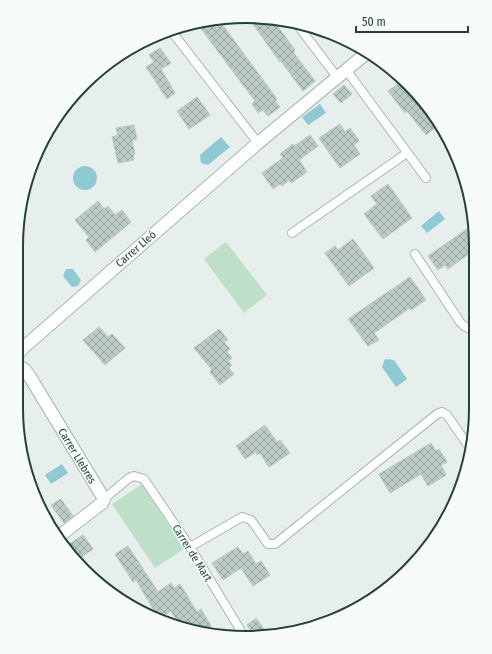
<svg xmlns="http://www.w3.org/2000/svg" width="492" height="654" font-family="'Fira Sans Condensed',sans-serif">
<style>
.garden{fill:#bfe0c8}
.water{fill:#8ec9d4}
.building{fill:url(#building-cross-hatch);stroke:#b8c9c2}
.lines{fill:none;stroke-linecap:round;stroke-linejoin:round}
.lane-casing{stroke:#a8b8b2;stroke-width:10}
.street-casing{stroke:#a8b8b2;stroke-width:14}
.lane{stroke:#fff;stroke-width:8}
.street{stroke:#fff;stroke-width:12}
.labels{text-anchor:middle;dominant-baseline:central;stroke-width:3;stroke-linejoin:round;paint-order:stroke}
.street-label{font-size:11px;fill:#24423a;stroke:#f7fbf9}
.rim{fill:none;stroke:#24423a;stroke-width:2}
</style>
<defs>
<pattern id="building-cross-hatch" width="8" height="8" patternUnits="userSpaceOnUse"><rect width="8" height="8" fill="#bbcac4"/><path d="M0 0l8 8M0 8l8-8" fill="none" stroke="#98a6a0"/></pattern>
</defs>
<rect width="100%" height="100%" fill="#e6efeb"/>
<!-- garden -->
<g class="garden">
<path d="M 226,242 L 267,295 L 244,313 L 204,259 Z"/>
<path d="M 142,484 L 184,549 L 155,568 L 112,504 Z"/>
</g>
<!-- water -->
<g class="water">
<path d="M 320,104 L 326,113 L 308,125 L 302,117 Z"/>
<path d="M 221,137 L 230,147 L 208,165 L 201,163 L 200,155 Z"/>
<circle cx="85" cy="178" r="12"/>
<path d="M 439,211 L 445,219 L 427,233 L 421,226 Z"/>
<path d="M 66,269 L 73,269 L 81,280 L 78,286 L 72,287 L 63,276 Z"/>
<path d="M 385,359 L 394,360 L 407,379 L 396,387 L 382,367 Z"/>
<path d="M 62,464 L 68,473 L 51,484 L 45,475 Z"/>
</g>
<!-- building -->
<g class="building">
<path d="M 201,20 L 219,20 L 277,99 L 275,101 L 280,107 L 268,116 L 263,110 L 258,113 L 252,104 L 255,101 L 196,22 Z"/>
<path d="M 250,20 L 273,20 L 295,50 L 293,52 L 315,81 L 303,91 L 281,61 L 280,62 Z"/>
<path d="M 160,48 L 171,63 L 161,69 L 175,93 L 167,99 L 146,67 L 154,62 L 149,55 Z"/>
<path d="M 401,82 L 437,118 L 440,124 L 426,135 L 407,111 L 405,113 L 388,91 Z"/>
<path d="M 344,85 L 352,94 L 341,103 L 333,94 Z"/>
<path d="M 197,97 L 210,115 L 189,129 L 177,111 Z"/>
<path d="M 340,124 L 345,132 L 350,128 L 359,141 L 354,145 L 360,154 L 340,168 L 319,138 Z"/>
<path d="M 134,125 L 137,139 L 132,140 L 135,154 L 133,154 L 134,160 L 118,163 L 112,137 L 118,135 L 116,128 Z"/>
<path d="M 310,135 L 318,146 L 299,160 L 307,172 L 291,183 L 290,180 L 282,186 L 280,184 L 273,189 L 262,173 L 283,158 L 280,154 L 293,144 L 294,146 Z"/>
<path d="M 388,184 L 412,218 L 383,239 L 364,214 L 377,204 L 371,196 Z"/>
<path d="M 98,201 L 104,209 L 108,206 L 115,215 L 122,210 L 131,222 L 95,252 L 86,240 L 89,237 L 75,220 Z"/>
<path d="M 467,229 L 474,239 L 474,250 L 448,269 L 445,265 L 438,270 L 428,256 Z"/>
<path d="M 353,239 L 374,268 L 349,286 L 325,253 L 335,246 L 338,250 Z"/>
<path d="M 410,277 L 426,300 L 411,310 L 410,308 L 374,333 L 379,340 L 368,346 L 348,319 Z"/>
<path d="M 99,327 L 108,337 L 112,334 L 125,348 L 105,365 L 83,340 Z"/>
<path d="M 219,329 L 228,340 L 224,342 L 230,349 L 227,352 L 232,358 L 228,361 L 232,365 L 229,368 L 234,374 L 220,385 L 210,372 L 212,370 L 194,348 Z"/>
<path d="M 265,425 L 277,442 L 280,440 L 290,453 L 269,467 L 260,453 L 257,455 L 256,452 L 245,459 L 236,446 Z"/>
<path d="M 431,443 L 436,451 L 439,449 L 447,462 L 441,465 L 446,475 L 428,486 L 421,474 L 390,493 L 379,474 Z"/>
<path d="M 61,499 L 73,516 L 64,523 L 51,505 Z"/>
<path d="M 83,535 L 93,549 L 76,561 L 65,547 Z"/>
<path d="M 128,546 L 158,592 L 171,583 L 174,588 L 180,584 L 197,612 L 201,609 L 211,626 L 200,633 L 180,626 L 171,611 L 159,619 L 136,580 L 133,582 L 115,554 Z"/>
<path d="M 238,547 L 243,554 L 248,551 L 256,564 L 261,561 L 270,575 L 253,586 L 241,568 L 223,580 L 212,563 Z"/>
<path d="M 256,618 L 269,636 L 255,637 L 247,625 Z"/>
</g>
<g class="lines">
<defs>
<g id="lane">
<path d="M 296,23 L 337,77"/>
<path d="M 172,32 L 258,143"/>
<path d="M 347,71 L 426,178"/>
<path d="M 292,233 L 407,153"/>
<path d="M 415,254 L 460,322 L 464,326 L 474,331"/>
<path d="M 104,499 L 129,478 L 134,476 L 144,479 L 190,547 L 244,636"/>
<path d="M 190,547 L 242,517 L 251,520 L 268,544 L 275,544 L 437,414 L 442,412 L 447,415 L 467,444"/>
</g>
<g id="street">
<path d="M 16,356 L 23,348 L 258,143 L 368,52"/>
<path d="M 16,364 L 25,370 L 30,377 L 104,499 L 102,503 L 58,537"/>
</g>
</defs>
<!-- lane casing -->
<use href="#lane" class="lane-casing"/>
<!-- street casing -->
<use href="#street" class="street-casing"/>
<!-- lane -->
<use href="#lane" class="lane"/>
<!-- street -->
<use href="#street" class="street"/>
</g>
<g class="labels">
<!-- street labels -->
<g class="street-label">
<text transform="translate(136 249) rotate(-41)">Carrer Lleó</text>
<text transform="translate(77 456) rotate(59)">Carrer Llebres</text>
<text transform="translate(192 553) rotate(58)">Carrer de Mart</text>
</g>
</g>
<!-- crop -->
<path d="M0 0H492V654H0ZM246 23H246A223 223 0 0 1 469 246V408A223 223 0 0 1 246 631H246A223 223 0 0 1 23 408V246A223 223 0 0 1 246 23Z" fill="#f7fbf9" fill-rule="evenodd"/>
<path class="rim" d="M246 23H246A223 223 0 0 1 469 246V408A223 223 0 0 1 246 631H246A223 223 0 0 1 23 408V246A223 223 0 0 1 246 23Z"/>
<!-- scale -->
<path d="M356 26v6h112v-6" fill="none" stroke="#24423a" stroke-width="2"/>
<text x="362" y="26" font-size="12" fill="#24423a" stroke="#f7fbf9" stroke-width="3" paint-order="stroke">50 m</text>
</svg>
